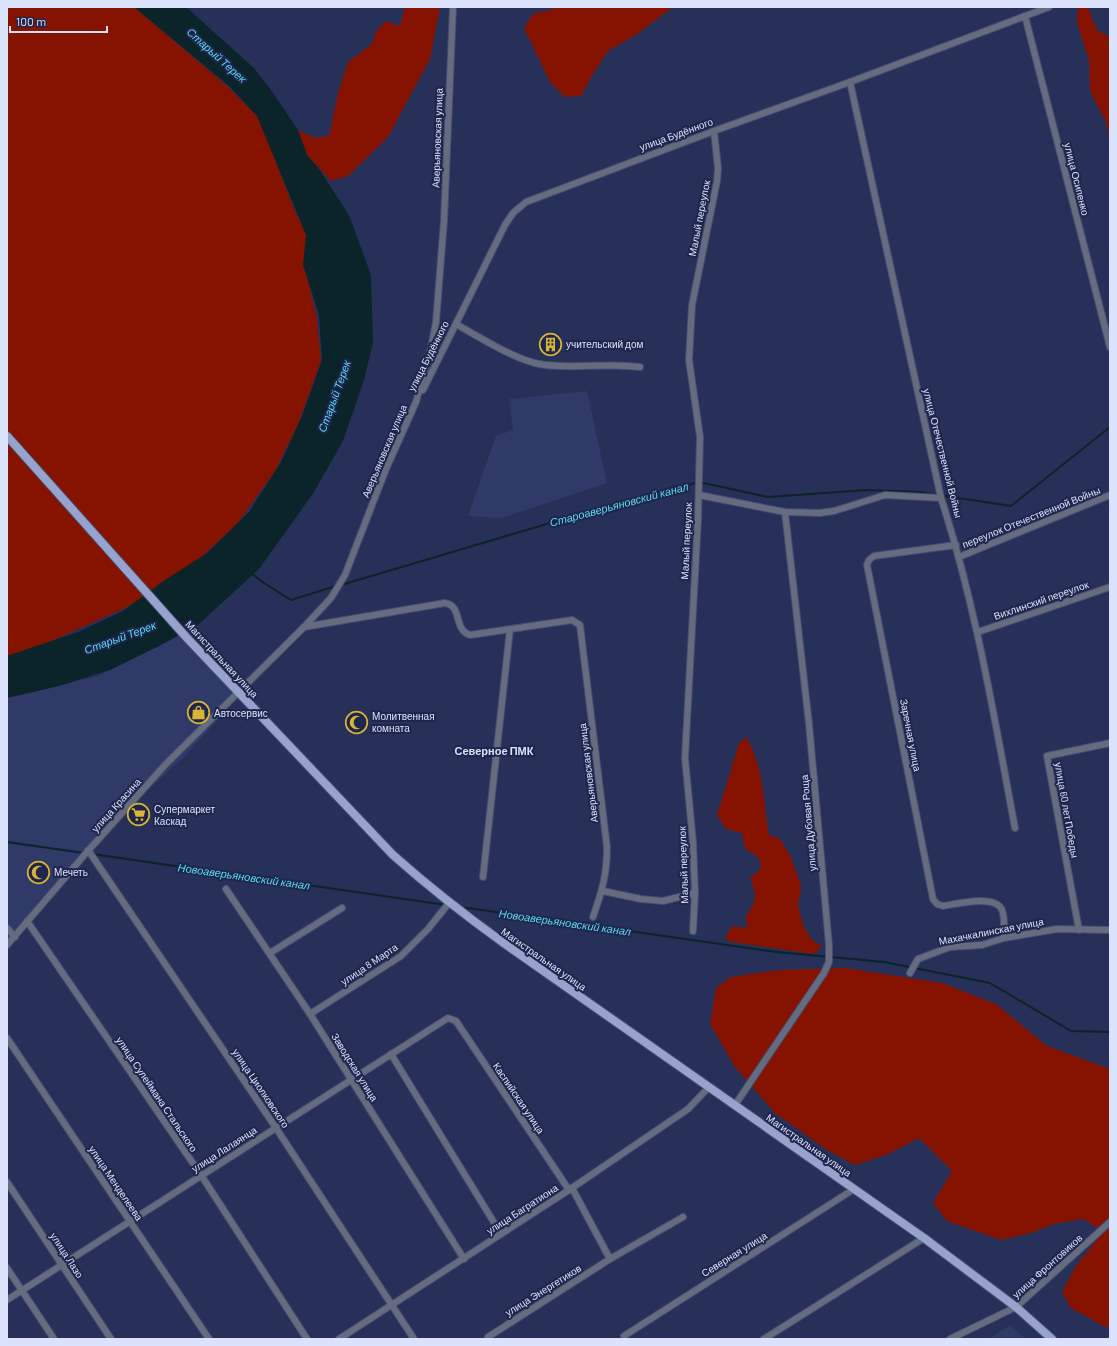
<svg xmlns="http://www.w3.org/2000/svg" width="1117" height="1346" font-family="Barlow,sans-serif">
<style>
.built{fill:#303a69}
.green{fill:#851300}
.water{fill:#0a2429}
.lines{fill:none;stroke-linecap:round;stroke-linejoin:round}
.stream{stroke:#0a2429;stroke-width:2}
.minor-casing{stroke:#444d73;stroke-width:8}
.major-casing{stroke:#444d73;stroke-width:10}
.minor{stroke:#666c80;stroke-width:6}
.major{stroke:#97a3cc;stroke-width:8}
.labels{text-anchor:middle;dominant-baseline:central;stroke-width:4;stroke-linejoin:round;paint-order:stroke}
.street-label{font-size:10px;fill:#dbe3fc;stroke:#1e264d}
.poi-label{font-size:10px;fill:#dbe3fc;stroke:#1e264d;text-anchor:start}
.water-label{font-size:11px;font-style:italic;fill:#5adaf2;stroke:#1e264d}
.neighbourhood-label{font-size:11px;font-weight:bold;fill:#dbe3fc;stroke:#1e264d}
</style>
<rect width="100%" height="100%" fill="#273059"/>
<!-- built -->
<g class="built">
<path d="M 587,391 L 607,483 L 501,518 L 468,516 L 496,436 L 513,430 L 509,399 Z"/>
<path d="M 186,632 L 242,693 L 185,756 L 118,817 L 7,943 L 7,698 L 98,676 Z"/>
<path d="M 1010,1325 L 1026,1339 L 989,1339 Z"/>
</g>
<!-- green -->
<g class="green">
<path d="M 7,7 L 134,7 L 227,86 L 259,118 L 294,209 L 306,234 L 304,264 L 317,319 L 321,361 L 298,424 L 275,471 L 237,524 L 187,570 L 125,608 L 47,643 L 7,656 Z"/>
<path d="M 405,7 L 440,7 L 430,59 L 388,137 L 348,176 L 331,181 L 307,155 L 298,130 L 315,138 L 329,136 L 338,93 L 348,62 L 372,44 L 376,31 L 386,21 L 400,26 Z"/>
<path d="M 562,7 L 673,7 L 637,34 L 608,51 L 593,74 L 581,96 L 565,97 L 550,82 L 524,28 L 533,14 Z"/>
<path d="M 1078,7 L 1088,8 L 1097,30 L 1110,37 L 1110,142 L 1106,122 L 1090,91 L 1089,60 L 1077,23 Z"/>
<path d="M 746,737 C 764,766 763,802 769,835 L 780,839 L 790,855 L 801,885 L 798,906 L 803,925 L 811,939 L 822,947 L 813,954 L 731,942 L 725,938 L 732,926 L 747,928 L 746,916 C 757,900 757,896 750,878 L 761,869 L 759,858 L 745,848 L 742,833 L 726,829 L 717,815 L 739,743 Z"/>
<path d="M 846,968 L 942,983 L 996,1004 L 1047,1046 L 1110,1069 L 1110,1325 L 1107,1328 L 1071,1308 L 1062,1292 L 1076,1266 L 1103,1232 L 1084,1219 L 1054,1224 L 1031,1233 L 1001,1240 L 947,1221 L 933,1203 L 952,1171 L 919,1138 L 886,1155 L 855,1165 L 827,1150 L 775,1113 L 735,1067 L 710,1024 L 716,988 L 731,977 L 778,970 Z"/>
</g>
<!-- water -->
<path class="water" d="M 134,7 L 186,7 L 254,68 L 271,90 L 298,130 L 307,155 L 319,169 L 349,215 L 371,275 L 373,342 L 364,380 L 343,441 L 314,492 L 259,569 L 199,624 L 159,646 L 110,670 L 59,686 L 7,698 L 7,656 L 78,632 L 123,611 L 162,582 L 207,553 L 249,512 L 281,462 L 302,416 L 322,360 L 319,315 L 303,265 L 306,235 L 257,116 L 229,86 Z"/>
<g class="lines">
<!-- stream -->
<g class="stream">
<path d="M 251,573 L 264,583 L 291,600 L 336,586"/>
<path d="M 341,585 L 587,512 L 699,482 L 768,497 L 867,490 L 919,492 L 1011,506 L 1110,427"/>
<path d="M 7,842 L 84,853"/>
<path d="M 92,854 L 446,905"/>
<path d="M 460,907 L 777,952 L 884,962 L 990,983 L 1071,1031 L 1110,1032"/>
</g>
<defs>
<g id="minor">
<path d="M 1025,16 L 1110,347"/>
<path d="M 850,82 L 941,498 C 976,606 994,716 1015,828"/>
<path d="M 456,324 C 477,336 516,360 539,364 C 572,370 606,362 640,367"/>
<path d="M 423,390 L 505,225 L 513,213 L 526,202 L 714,131 L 850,82 L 1049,7"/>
<path d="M 699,495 L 785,512 L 820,513 L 834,511 L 885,495 L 941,498"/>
<path d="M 956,545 L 874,556 L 869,560 L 867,565 L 933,899 L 937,904 L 943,906 C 957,904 995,894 1002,910 C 1005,917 1004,930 1004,938"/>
<path d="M 959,557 L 1110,495"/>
<path d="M 304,627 L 445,603 C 463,606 453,630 470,635 L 572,620 L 580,625 L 607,847 C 607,875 602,891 593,917"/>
<path d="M 978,632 L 1110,587"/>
<path d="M 88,850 L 276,1128 L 414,1339"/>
<path d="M 483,877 L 510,629"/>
<path d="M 226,889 L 310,1014 L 464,1259"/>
<path d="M 603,891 L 641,899 L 663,901 L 695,893"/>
<path d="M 27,921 L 201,1175 L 307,1339"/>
<path d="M 7,928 L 15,937"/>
<path d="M 1079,930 L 1047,756 L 1110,743"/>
<path d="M 693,931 L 695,893 L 693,842 L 685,758 L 698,519 L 700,437 L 689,360 L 692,305 L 717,181 L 718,168 L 714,131"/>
<path d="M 7,945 L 87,852 L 165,765 L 304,627 L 331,598 L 345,575 L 386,469 L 416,402 L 431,348 L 436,322 L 444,221 L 453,7"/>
<path d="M 270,953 L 342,908"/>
<path d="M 910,973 L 918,959 L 950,947 L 982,945 L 1004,938 L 1057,929 L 1110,930"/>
<path d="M 310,1014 L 401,956 L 428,929 L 449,903"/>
<path d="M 7,1038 L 209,1339"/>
<path d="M 391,1054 L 501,1234"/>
<path d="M 735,1105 L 824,973 L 829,962 L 829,945 L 809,724 L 785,512"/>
<path d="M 7,1182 L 111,1339"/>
<path d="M 572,1188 L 610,1259"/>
<path d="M 7,1268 L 54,1339"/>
<path d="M 7,1300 L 448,1018 L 456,1021 L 569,1190"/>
<path d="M 624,1336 L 854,1189"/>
<path d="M 488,1337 L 610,1259 L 683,1217"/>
<path d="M 339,1339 L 569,1190 L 688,1109 L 709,1087"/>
<path d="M 764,1339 L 924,1238"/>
<path d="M 950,1339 L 1016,1307 L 1110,1222"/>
</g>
<path id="major" d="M 7,436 L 187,638 L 393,855 C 429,887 466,916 505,944 L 924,1238 L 1016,1307 L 1052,1339"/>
</defs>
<!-- minor casing -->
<use href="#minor" class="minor-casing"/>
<!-- major casing -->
<use href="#major" class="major-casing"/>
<!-- minor -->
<use href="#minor" class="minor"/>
<!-- major -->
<use href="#major" class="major"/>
</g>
<!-- icons -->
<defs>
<symbol id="building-ring" viewBox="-11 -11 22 22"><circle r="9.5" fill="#1e264d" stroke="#d8b434" stroke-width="1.5"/><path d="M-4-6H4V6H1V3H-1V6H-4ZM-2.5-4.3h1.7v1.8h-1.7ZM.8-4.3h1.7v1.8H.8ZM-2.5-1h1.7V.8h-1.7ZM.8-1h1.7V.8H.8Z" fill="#d8b434"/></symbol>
<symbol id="shop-ring" viewBox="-11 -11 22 22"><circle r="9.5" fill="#1e264d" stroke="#d8b434" stroke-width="1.5"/><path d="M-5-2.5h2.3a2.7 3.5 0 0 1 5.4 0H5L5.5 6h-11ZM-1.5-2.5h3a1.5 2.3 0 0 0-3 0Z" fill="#d8b434"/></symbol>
<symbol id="mosque-ring" viewBox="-11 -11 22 22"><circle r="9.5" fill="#1e264d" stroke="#d8b434" stroke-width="1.5"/><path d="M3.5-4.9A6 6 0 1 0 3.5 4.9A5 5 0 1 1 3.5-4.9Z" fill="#d8b434"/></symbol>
<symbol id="supermarket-ring" viewBox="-11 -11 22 22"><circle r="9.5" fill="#1e264d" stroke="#d8b434" stroke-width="1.5"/><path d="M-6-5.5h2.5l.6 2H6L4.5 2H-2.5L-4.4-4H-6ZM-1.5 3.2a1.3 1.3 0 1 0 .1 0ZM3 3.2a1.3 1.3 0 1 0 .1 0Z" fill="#d8b434"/></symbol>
</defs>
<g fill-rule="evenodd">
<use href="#building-ring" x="538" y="332" width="25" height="25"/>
<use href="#shop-ring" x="186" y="700" width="25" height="25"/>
<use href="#mosque-ring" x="344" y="710" width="25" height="25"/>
<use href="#supermarket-ring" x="126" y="802" width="25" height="25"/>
<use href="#mosque-ring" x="26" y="860" width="25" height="25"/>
</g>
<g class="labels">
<!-- street labels -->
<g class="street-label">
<text transform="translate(676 134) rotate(-20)">улица Будённого</text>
<text transform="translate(437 138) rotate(-88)">Аверьяновская улица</text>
<text transform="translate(1077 179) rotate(76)">улица Осипенко</text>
<text transform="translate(699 218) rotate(-79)">Малый переулок</text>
<text transform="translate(428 356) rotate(-63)">улица Будённого</text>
<text transform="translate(384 451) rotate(-67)">Аверьяновская улица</text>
<text transform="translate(943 453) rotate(76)">улица Отечественной Войны</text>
<text transform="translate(1031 517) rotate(-22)">переулок Отечественной Войны</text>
<text transform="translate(686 541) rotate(-87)">Малый переулок</text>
<text transform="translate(1041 600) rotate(-19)">Вихлинский переулок</text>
<text transform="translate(222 659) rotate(47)">Магистральная улица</text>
<text transform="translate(911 735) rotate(79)">Заречная улица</text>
<text transform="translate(588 773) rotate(-97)">Аверьяновская улица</text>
<text transform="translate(116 805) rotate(-48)">улица Красина</text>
<text transform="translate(1067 810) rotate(80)">улица 60 лет Победы</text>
<text transform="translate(808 823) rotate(-95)">улица Дубовая Роща</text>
<text transform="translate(683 865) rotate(-92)">Малый переулок</text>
<text transform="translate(991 931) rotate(-11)">Махачкалинская улица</text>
<text transform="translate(544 959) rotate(35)">Магистральная улица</text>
<text transform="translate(369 964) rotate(-34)">улица 8 Марта</text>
<text transform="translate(355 1067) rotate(58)">Заводская улица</text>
<text transform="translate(261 1088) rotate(56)">улица Циолковского</text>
<text transform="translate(157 1094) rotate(56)">улица Сулеймана Стальского</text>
<text transform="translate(519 1098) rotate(56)">Каспийская улица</text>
<text transform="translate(809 1145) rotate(35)">Магистральная улица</text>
<text transform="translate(224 1149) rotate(-33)">улица Лалаянца</text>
<text transform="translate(116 1183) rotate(56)">улица Менделеева</text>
<text transform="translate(522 1209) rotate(-33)">улица Багратиона</text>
<text transform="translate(734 1254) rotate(-32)">Северная улица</text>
<text transform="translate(67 1255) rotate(57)">улица Лазо</text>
<text transform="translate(1047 1266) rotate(-42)">улица Фронтовиков</text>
<text transform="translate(543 1290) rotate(-32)">улица Энергетиков</text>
</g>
<!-- poi labels -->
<g class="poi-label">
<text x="566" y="344">учительский дом</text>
<text x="214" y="713">Автосервис</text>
<text x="372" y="716">Молитвенная<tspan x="372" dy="12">комната</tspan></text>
<text x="154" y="809">Супермаркет<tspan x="154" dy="12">Каскад</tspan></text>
<text x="54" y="872">Мечеть</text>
</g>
<!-- water labels -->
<g class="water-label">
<text transform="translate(217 55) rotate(42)">Старый Терек</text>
<text transform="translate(334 396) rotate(-70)">Старый Терек</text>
<text transform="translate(619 504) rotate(-15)">Староаверьяновский канал</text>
<text transform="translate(120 637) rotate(-20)">Старый Терек</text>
<text transform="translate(244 876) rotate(8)">Новоаверьяновский канал</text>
<text transform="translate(565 922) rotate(8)">Новоаверьяновский канал</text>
</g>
<!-- neighbourhood labels -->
<g class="neighbourhood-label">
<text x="494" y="750">Северное ПМК</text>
</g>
</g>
<!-- border -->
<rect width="1117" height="1346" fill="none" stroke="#dbe3fc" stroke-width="16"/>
<!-- scale -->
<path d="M10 26v6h97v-6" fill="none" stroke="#dbe3fc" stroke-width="2"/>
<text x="16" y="26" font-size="12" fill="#dbe3fc" stroke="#1e264d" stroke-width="3" paint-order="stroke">100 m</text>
</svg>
